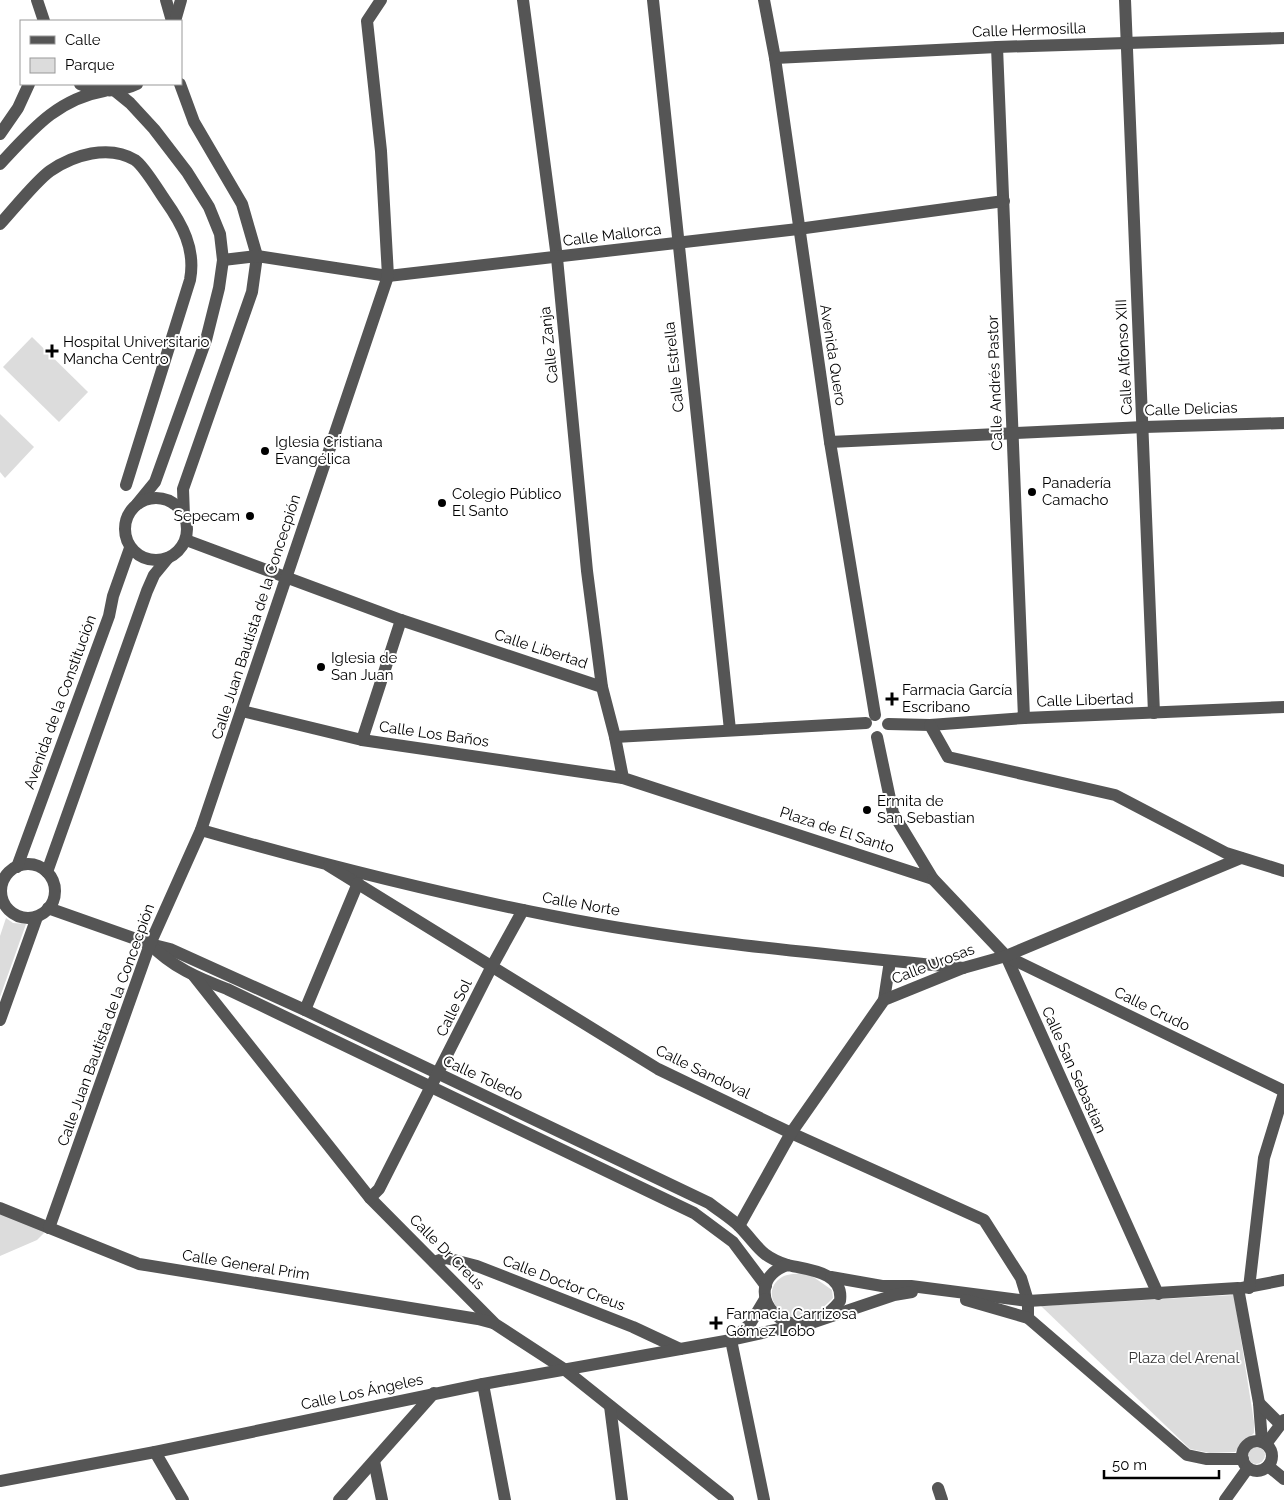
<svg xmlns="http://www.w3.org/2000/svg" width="1284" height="1500" font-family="Raleway,sans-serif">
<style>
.green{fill:#dcdcdc}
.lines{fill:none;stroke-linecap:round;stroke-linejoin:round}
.minor{stroke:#555;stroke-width:12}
.poi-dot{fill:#000;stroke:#fff;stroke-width:2}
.labels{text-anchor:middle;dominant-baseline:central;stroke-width:4;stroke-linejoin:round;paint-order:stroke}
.street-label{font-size:15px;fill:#000;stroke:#fff}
.poi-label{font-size:15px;fill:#000;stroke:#fff;text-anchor:start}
.park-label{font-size:15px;fill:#333;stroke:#fff}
</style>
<rect width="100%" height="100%" fill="#fff"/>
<!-- green -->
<g class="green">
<path d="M 32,337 L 88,392 L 59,422 L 3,367 Z"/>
<path d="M 0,414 L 34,447 L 5,478 L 0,472 Z"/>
<path d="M 6,918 L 13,923 L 26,924 L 0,997 L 0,936 Z"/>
<path d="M 0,1208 L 49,1228 L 37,1240 L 0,1256 Z"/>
<path d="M 801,1273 L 812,1276 L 832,1290 L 833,1298 C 791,1344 753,1294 782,1277 C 787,1274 795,1274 801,1273 Z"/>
<path d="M 1234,1295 L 1254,1422 L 1254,1433 L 1235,1452 L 1210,1453 L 1190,1449 L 1041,1306 Z"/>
<circle cx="1256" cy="1455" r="9"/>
</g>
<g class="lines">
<!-- minor -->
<g class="minor">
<path d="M 37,0 L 44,21"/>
<path d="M 166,0 L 172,21"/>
<path d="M 523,0 L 557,258 L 587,571 L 602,687"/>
<path d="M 653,0 L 730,730"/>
<path d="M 764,0 L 775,58 L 830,442 L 875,715"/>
<path d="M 1125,0 L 1154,713"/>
<path d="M 175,21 L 181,0"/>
<path d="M 997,47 L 1024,718"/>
<path d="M 775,58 L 997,47 L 1284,38"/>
<path d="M 80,84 C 97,92 119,93 137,84"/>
<path d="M 180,84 L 194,122 L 242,204 L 257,256 L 252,292 L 183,489 L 184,516"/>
<path d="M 114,90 L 130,103 L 154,129 L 187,172 L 209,207 L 220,234 L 223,260 L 219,288 L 206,340 L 155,482 L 137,504"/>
<path d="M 0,134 L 18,108 L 29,84"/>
<path d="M 0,164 C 31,131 57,99 104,91"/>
<path d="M 0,224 C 13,210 36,181 50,171 C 73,155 109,144 135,160 C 144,166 158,190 165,200 C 182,224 196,249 190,280 L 126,485"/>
<path d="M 223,260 L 257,256 L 388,276 L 798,229 L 1004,201"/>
<path d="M 830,442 L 1144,427 L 1284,423"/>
<circle cx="156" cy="529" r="31"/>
<path d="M 186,540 L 401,620 L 602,687 L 615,737 L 866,723"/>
<path d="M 242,711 L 362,740 L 623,778"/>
<path d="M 888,724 L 930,725 L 1024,718 L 1284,707"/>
<path d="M 930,725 L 948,757 L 1115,795 L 1226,853 L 1284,871"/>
<path d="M 615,737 L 623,778 L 933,879 L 893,813 L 877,737"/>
<path d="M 362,740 L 401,620"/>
<path d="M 201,830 C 317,863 435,893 553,916 C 689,943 826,954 963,968"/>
<circle cx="28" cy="891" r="27"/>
<path d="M 329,866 L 658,1069 L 791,1133 L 984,1220 L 1021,1278 L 1028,1301 L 1028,1318"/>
<path d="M 17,867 L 109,616 L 113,596 L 130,548"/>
<path d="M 47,872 L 147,591 L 154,575 L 168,558"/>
<path d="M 933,879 L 1006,956 L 1158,1294"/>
<path d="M 48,908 L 150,944 L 170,949 L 305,1010 L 709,1203 C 719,1211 731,1218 740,1227 C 759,1247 759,1255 787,1265"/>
<path d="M 150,944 C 172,967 198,978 227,989 L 694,1213 L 733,1242 L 766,1286"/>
<path d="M 1006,956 L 1284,1091"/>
<path d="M 194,976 L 370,1198 L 495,1324 L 564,1369 L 728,1500"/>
<path d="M 884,1000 L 890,961"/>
<path d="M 305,1010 L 358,883"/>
<path d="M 0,1020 L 37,917"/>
<path d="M 370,1198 L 379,1189 L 491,968 L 523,910"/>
<path d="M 0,1208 L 139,1264 L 478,1319 L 493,1323"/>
<path d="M 739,1226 L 791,1133 L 884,1000 L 963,968 L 1006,956 L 1241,858"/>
<path d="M 49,1228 L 150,944 L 201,830 L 388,276 L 381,151 L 367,21 L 381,0"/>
<path d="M 434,1262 L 446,1258 L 477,1266 L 633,1327 L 680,1349"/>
<path d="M 787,1265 C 809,1270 844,1272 840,1301 C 790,1362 732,1285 787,1265 Z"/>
<path d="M 831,1277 L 882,1286 L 911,1286 L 1028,1301 L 1238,1288 L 1259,1403 L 1262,1442"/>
<path d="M 1242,1288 L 1284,1280"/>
<path d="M 1249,1288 L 1264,1158 L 1284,1093"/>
<path d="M 966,1300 L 1028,1318 L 1187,1455 L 1206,1459 L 1243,1459"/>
<path d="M 811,1323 L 894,1295 L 912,1292"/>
<path d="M 733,1339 L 750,1324 L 765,1299"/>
<path d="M 731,1340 L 764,1500"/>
<path d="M 483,1384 L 505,1500"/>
<path d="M 1259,1403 L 1280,1424"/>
<path d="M 610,1406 L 622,1500"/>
<circle cx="1257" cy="1456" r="15"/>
<path d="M 1266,1444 L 1284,1420"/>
<path d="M 155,1452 L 183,1500"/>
<path d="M 374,1461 L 382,1500"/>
<path d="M 1268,1466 L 1284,1479"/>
<path d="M 0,1481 L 155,1452 L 483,1384 L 731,1340 L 797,1325"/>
<path d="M 938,1488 L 942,1500"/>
<path d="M 339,1500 L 434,1393"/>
<path d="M 1225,1500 L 1248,1468"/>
</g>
</g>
<!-- markers -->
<g class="poi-dot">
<path d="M49.5 343.5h5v5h5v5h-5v5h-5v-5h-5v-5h5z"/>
<circle cx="265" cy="451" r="5"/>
<circle cx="1032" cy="492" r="5"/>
<circle cx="442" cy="503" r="5"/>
<circle cx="250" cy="516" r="5"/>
<circle cx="321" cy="667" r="5"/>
<path d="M889.5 691.5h5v5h5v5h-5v5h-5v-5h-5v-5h5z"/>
<circle cx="867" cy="810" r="5"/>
<path d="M713.5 1315.5h5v5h5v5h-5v5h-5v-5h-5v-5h5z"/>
</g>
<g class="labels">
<!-- street labels -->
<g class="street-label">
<text transform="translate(1029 30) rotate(-2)">Calle Hermosilla</text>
<text transform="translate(612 235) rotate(-7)">Calle Mallorca</text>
<text transform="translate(549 345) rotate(-96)">Calle Zanja</text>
<text transform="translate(833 355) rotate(81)">Avenida Quero</text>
<text transform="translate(1124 357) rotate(-93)">Calle Alfonso XIII</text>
<text transform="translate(674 367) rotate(-96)">Calle Estrella</text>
<text transform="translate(995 383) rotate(-92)">Calle Andrés Pastor</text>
<text transform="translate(1191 409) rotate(-2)">Calle Delicias</text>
<text transform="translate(256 617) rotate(-72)">Calle Juan Bautista de la Concecpión</text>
<text transform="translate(541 649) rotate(18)">Calle Libertad</text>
<text transform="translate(1085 700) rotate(-2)">Calle Libertad</text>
<text transform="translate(60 702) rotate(-70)">Avenida de la Constitución</text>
<text transform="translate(434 734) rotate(8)">Calle Los Baños</text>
<text transform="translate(837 830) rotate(18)">Plaza de El Santo</text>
<text transform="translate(581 904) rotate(10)">Calle Norte</text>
<text transform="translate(933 964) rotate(-21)">Calle Urosas</text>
<text transform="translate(454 1008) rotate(-64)">Calle Sol</text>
<text transform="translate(1152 1009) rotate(26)">Calle Crudo</text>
<text transform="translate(106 1025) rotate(-70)">Calle Juan Bautista de la Concecpión</text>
<text transform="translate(1074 1070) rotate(66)">Calle San Sebastian</text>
<text transform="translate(703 1072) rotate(26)">Calle Sandoval</text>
<text transform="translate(483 1078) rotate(25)">Calle Toledo</text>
<text transform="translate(447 1252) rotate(45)">Calle Dr Creus</text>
<text transform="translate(246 1265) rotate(9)">Calle General Prim</text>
<text transform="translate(564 1283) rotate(21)">Calle Doctor Creus</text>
<text transform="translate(362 1392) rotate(-12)">Calle Los Ángeles</text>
</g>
<!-- poi labels -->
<g class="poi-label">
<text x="63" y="342">Hospital Universitario<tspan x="63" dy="17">Mancha Centro</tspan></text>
<text x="275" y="442">Iglesia Cristiana<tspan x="275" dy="17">Evangélica</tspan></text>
<text x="1042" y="483">Panadería<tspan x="1042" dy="17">Camacho</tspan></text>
<text x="452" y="494">Colegio Público<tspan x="452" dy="17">El Santo</tspan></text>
<text x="240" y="516" text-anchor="end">Sepecam</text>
<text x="331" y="658">Iglesia de<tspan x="331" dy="17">San Juan</tspan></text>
<text x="902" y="690">Farmacia García<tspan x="902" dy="17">Escribano</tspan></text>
<text x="877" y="801">Ermita de<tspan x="877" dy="17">San Sebastian</tspan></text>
<text x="726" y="1314">Farmacia Carrizosa<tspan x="726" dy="17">Gómez Lobo</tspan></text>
</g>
<!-- park labels -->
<g class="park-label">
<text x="1184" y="1358">Plaza del Arenal</text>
</g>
</g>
<!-- legend -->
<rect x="20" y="20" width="162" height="65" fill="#ffffff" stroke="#999999"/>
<rect x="30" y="36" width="25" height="8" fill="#555555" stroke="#999999"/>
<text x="65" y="45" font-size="15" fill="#000000">Calle</text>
<rect x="30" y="58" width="25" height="15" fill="#dcdcdc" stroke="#999999"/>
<text x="65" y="70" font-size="15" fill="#000000">Parque</text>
<!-- scale -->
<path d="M1104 1470v8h115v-8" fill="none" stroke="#000000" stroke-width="2.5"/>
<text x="1112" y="1470" font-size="15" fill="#000000" stroke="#ffffff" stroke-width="4" paint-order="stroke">50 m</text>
</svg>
